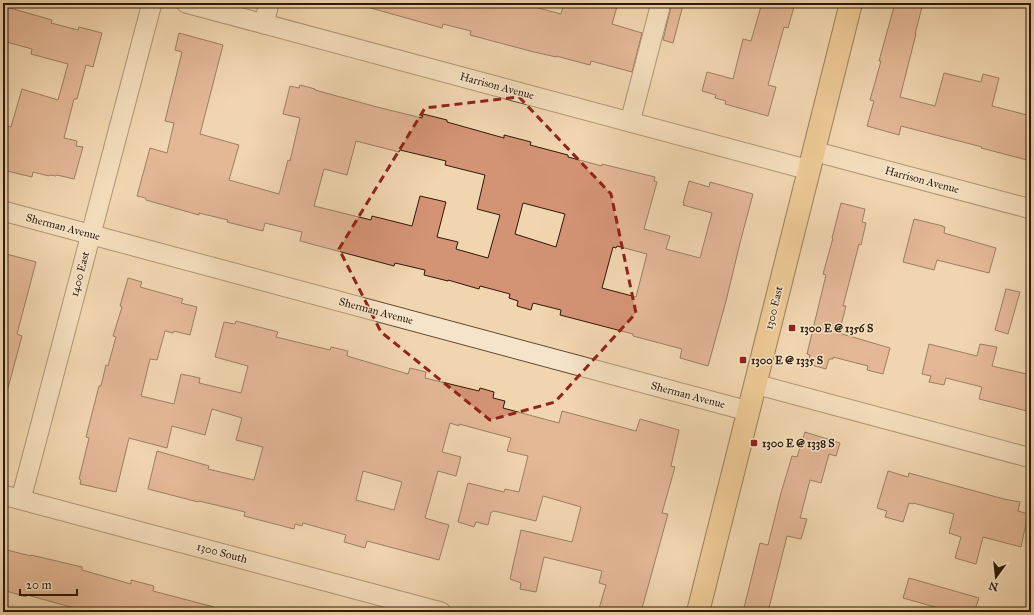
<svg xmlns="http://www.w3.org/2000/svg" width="1034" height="615" font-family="'IM FELL Great Primer',serif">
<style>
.building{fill:#d49375;stroke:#2d1906;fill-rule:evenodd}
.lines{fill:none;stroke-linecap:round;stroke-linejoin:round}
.minor-casing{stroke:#5e4830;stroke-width:21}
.major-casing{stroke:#2d1906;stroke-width:24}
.minor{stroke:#f6e4ca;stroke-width:19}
.major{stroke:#e8ba77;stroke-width:22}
.marked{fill:none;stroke:#8f2418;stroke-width:3;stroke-dasharray:8 5;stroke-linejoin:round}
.poi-dot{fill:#8f2418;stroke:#f6e4ca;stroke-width:1.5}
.labels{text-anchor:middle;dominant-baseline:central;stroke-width:3;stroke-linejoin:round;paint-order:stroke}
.street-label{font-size:11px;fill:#2d1906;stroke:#f6e4ca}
.poi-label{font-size:11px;font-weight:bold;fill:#2d1906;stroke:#f6e4ca;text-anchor:start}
</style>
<rect width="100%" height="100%" fill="#f1d5ae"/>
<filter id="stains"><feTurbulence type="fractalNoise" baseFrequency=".005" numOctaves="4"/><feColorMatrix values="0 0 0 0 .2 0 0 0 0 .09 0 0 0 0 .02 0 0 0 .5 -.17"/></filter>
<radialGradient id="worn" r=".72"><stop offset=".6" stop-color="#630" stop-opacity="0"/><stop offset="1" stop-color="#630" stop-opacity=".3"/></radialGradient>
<!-- building -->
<g class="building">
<path d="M 368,3 L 532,3 L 531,6 L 561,14 L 564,3 L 618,3 L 612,24 L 642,33 L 632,72 L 591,61 L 590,65 L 556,56 L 556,57 L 530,51 L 470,35 L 471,31 L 443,24 L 442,28 L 367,7 Z"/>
<path d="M 672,3 L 683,5 L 673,43 L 663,40 Z"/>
<path d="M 762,3 L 795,3 L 788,28 L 784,27 L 768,85 L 776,87 L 768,116 L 725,104 L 726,101 L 715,98 L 716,95 L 702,91 L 707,72 L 733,79 L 743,39 L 751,41 Z"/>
<path d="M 895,3 L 923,3 L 915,34 L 916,34 L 900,97 L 935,106 L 944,73 L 981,82 L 983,74 L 999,78 L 992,106 L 1031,116 L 1031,161 L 981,148 L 982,147 L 901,126 L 899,135 L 867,126 L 874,101 L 870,100 L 881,61 L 879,61 Z"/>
<path d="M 3,6 L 52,20 L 51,23 L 78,30 L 79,27 L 102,33 L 93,67 L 86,65 L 77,99 L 74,99 L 64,138 L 77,141 L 76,146 L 83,147 L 74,179 L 57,175 L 56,176 L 50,175 L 49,176 L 33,172 L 32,177 L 3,170 L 3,124 L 11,127 L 22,89 L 58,100 L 68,64 L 31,54 L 32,49 L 3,41 Z"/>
<path d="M 179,33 L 223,45 L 200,134 L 239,145 L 229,180 L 247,185 L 279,194 L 288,160 L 290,161 L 300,118 L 283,114 L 290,86 L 299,88 L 300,85 L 315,89 L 315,90 L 377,107 L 422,118 L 423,114 L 447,120 L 447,122 L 504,138 L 504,135 L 531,142 L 530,145 L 568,155 L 568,157 L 602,166 L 602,164 L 655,177 L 654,181 L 657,182 L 644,229 L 670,236 L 666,249 L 700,258 L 712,213 L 683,205 L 684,203 L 683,203 L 689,181 L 709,187 L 710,182 L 753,194 L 741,239 L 726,301 L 708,366 L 680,358 L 682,349 L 633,336 L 633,334 L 560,315 L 561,310 L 533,303 L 531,310 L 517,306 L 518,301 L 509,298 L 510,294 L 480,286 L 479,289 L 448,280 L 448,281 L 424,275 L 425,270 L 395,263 L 394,266 L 300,241 L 302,232 L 265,223 L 263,231 L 227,222 L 228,220 L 199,213 L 199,215 L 146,200 L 146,198 L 137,196 L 150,148 L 167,153 L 174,123 L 165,121 L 182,52 L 175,50 ZM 356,141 L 399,152 L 400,150 L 446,161 L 445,165 L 485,175 L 477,209 L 500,215 L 488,258 L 456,249 L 458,242 L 437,237 L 446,202 L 420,196 L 412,226 L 372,216 L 371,220 L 314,206 L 324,169 L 347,175 ZM 523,203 L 565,214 L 556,247 L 515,234 ZM 617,246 L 647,254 L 636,297 L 602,288 L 613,247 L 616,248 Z"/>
<path d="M 841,203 L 865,209 L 862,222 L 866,223 L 861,245 L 859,244 L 843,306 L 846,306 L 839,333 L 890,348 L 883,374 L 867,370 L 868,366 L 833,357 L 833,359 L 829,359 L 826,369 L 808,364 L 810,355 L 807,354 L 826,275 L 823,274 L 833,238 L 832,238 Z"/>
<path d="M 914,219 L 943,226 L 943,227 L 945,227 L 944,233 L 996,248 L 989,273 L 937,260 L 934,270 L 903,262 Z"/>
<path d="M 3,253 L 36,262 L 17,334 L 22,336 L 8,388 L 3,388 Z"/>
<path d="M 128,278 L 142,282 L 140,287 L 183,299 L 181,303 L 197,307 L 190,335 L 174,331 L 173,333 L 165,331 L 157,360 L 150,359 L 141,396 L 174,404 L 181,374 L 200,378 L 199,383 L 241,393 L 248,366 L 215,357 L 224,322 L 235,324 L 236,321 L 278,332 L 276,337 L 330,350 L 331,347 L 348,351 L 347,356 L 408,374 L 410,368 L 426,372 L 425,378 L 479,391 L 480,388 L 494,392 L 493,398 L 505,401 L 503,408 L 559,423 L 562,411 L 636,431 L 640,419 L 679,430 L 671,466 L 675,467 L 662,513 L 668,514 L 641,612 L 598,612 L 606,585 L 599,583 L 602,571 L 544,557 L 536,592 L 520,589 L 521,583 L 510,579 L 521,530 L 572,542 L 581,507 L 543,496 L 536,521 L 494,511 L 493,512 L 491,512 L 488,525 L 476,522 L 474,527 L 458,522 L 468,483 L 504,492 L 505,489 L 519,492 L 528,456 L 507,451 L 511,438 L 459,424 L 459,426 L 450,423 L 442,452 L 461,457 L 456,476 L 438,471 L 425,518 L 449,525 L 439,560 L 367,541 L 365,548 L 344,542 L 346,535 L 303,523 L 302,526 L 295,524 L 294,529 L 244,516 L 245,512 L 199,501 L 198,502 L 148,489 L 157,451 L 209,466 L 208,469 L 254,480 L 263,447 L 236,440 L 242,418 L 212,409 L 205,435 L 172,426 L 167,448 L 129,438 L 116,492 L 80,484 L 81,480 L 79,479 L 89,438 L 86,437 L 99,386 L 101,386 L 106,365 L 108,366 L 116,337 L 113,336 L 122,307 L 120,306 ZM 363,471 L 402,482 L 394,510 L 356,500 Z"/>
<path d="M 1006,289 L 1020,292 L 1008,334 L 995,330 Z"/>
<path d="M 929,344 L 977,356 L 980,344 L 997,347 L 992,366 L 1031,375 L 1031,412 L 979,399 L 982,387 L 946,378 L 944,385 L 929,382 L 931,376 L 922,374 Z"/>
<path d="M 805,432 L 840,443 L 836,456 L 829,454 L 821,483 L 810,480 L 800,518 L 807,519 L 801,539 L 787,536 L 768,612 L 743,612 L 760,543 L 768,545 L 781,493 L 792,456 L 797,457 Z"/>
<path d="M 888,471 L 908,477 L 909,473 L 1004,499 L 1020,502 L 1018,511 L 1028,514 L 1021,547 L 983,537 L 976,564 L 955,558 L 961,537 L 949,533 L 954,514 L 913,503 L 913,504 L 909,503 L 903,522 L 885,517 L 887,511 L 877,508 Z"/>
<path d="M 3,549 L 31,556 L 31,555 L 82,567 L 82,570 L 131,584 L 131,580 L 154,586 L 153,591 L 214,607 L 214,612 L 89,612 L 27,595 L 26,597 L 3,590 Z"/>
<path d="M 909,578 L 979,598 L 974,612 L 953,612 L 903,598 Z"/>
</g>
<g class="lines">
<defs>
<g id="minor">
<path d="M 186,3 L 809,170"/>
<path d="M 264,24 L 269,3"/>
<path d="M 630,122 L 661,3"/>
<path d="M 813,151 L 1031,209"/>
<path d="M 3,211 L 748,411"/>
<path d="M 755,384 L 1031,458"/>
<path d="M 3,495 L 441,612"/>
<path d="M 21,499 L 152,3"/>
</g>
<path id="major" d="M 698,612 L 851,3"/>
</defs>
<!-- minor casing -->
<use href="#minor" class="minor-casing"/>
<!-- major casing -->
<use href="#major" class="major-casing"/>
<!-- minor -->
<use href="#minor" class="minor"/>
<!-- major -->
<use href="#major" class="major"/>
</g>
<!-- marked area -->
<path d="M0 0H1034V615H0ZM 519,97 L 611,194 L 636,313 L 555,402 L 490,420 L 381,332 L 339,249 L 425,108 Z" fill="#f1d5ae" fill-opacity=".55" fill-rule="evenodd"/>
<path class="marked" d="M 519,97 L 611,194 L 636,313 L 555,402 L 490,420 L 381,332 L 339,249 L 425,108 Z"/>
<!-- markers -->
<g class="poi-dot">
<rect x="788" y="324" width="8" height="8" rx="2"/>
<rect x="739" y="356" width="8" height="8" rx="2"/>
<rect x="750" y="439" width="8" height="8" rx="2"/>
</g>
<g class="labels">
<!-- street labels -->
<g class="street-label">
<text transform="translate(497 86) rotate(15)">Harrison Avenue</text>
<text transform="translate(922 180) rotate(15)">Harrison Avenue</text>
<text transform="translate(63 227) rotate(15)">Sherman Avenue</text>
<text transform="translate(80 274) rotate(-75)">1400 East</text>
<text transform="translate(774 308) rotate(-76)">1300 East</text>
<text transform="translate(376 311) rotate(15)">Sherman Avenue</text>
<text transform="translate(688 395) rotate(15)">Sherman Avenue</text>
<text transform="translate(222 553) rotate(15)">1300 South</text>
</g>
<!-- poi labels -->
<g class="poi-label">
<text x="800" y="328">1300 E @ 1356 S</text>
<text x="751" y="360">1300 E @ 1335 S</text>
<text x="762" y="443">1300 E @ 1338 S</text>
</g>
</g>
<!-- margin -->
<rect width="1034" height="615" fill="none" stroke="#f1d5ae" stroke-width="16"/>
<rect x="4" y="4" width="1026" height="607" fill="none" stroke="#2d1906" stroke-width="2"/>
<rect x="8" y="8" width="1018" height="599" fill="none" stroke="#2d1906"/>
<!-- north arrow -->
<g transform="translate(996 577) rotate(195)" stroke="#f6e4ca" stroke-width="3" paint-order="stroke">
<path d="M0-3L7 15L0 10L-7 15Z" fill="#2d1906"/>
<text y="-6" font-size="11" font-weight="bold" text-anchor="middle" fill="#2d1906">N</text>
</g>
<!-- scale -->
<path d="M20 589v6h57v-6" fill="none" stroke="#2d1906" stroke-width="2"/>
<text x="26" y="589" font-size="12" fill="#2d1906" stroke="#f6e4ca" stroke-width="3" paint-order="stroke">20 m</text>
<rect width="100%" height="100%" filter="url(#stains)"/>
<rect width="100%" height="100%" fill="url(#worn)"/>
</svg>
